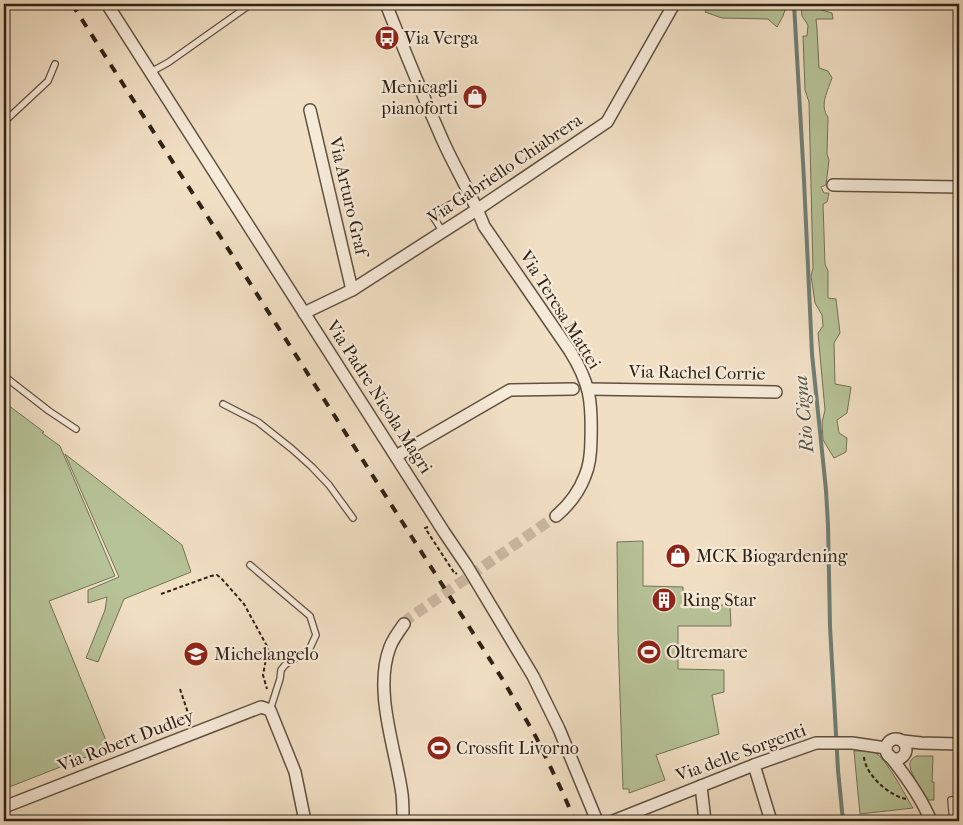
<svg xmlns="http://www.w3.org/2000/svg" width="963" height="825" font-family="'IM FELL French Canon',serif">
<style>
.green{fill:#b6c397;stroke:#727256}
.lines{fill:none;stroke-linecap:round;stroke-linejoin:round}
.stream{stroke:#6f7f74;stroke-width:4}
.minor-tunnel{stroke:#cab9a1;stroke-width:11;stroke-dasharray:11 5.5;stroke-linecap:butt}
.service-casing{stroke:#5f5141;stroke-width:8}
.minor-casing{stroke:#5f5141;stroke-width:14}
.path{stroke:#2e2215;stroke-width:2;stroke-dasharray:4 2.5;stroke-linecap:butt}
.service{stroke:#f6ead9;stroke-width:5.5}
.minor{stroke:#f6ead9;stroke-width:11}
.rail{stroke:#2e2215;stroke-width:4;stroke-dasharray:9 9;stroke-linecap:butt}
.labels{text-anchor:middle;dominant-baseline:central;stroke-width:4.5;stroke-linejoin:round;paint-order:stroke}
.poi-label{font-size:18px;fill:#2e2215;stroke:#f6ead9;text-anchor:start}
.street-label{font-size:18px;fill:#2e2215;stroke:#f6ead9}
.water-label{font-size:19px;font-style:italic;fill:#4f5044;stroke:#f6ead9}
</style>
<rect width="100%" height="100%" fill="#f1dfc4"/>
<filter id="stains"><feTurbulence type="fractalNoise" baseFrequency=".004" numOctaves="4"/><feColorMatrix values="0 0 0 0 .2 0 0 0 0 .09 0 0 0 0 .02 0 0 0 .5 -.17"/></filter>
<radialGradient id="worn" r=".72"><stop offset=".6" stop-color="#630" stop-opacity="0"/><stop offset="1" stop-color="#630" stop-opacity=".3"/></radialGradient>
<!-- green -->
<g class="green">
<path d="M 709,4 L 787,4 L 783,16 L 777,27 L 768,19 L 722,18 L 705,12 Z"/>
<path d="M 801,4 L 818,4 L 818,9 L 832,13 L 833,19 L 816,19 L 817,29 L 819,68 L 828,71 L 832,78 C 828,90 819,106 828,117 L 827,154 L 829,160 L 826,185 L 821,187 L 824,193 L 829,193 L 827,202 L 823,204 L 825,264 L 828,271 L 828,298 L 836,299 L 840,333 L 834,343 L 835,384 L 851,387 L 847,413 L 837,420 L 839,433 L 847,438 L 846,452 L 834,458 L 823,440 L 822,422 L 825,410 L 818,333 L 823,326 L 822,315 L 815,303 L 811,276 L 813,268 L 809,102 L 805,90 L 803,36 L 807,36 L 808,25 L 802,16 Z"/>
<path d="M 4,402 L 44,432 L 42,433 L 60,446 L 115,576 L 49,601 L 109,748 L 4,789 Z"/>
<path d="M 65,454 L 182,545 L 191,572 L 124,599 L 98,662 L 86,658 L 105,610 L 107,597 L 88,603 L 88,590 L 119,577 Z"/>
<path d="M 643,541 L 643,586 L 683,587 L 683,606 L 730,605 L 731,626 L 678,626 L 678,669 L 724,670 L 724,692 L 712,695 L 719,734 L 656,755 L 665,780 L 629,793 L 629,789 L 623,789 L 618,635 L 617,542 Z"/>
<path d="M 854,751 C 860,751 869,750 874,752 C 886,757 906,797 913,808 L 860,814 Z"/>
<path d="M 916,756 L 933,756 L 932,782 L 934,782 L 934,800 L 928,800 C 923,792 911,775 910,766 C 909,761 912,759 916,756 Z"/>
</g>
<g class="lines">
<!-- stream -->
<path class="stream" d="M 794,4 L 804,180 L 812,354 L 826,490 L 828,525 L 830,626 L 838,770 L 843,821"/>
<!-- minor-tunnel -->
<path class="minor-tunnel" d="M 404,624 L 408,619 L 556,516"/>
<defs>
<g id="service">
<path d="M 151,72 L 169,62 L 251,4"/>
<path d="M 4,122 L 48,81 L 55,64"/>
<path d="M 443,232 L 432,215 L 451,204"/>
<path d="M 4,376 L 49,411 L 76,429"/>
<path d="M 223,404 L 258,422 L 292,449 L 312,467 L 329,485 L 353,518"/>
<path d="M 250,565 L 310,616 L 316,635 L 309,650 L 285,665 L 281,670 L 280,679 L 270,710"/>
<path d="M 4,812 L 7,821"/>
<path d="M 953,821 L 951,800 L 959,799"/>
</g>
<g id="minor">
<path d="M 107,4 L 444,532 L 467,566 L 533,676 L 559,729 L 597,821"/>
<path d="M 386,4 C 404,50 423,96 443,141 C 456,170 473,197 484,226 L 570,351 C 590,383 592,401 591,438 C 591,451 590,465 585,476 C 579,492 569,505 556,516"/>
<path d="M 310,110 L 352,290"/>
<path d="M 833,185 L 959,187"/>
<path d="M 304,313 L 352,290 L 478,209 L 607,122 L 674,4"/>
<path d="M 588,389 L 776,392"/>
<path d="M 396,456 L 510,390 L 573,389"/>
<circle cx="896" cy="749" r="10"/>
<path d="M 903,741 L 921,743 L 959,744"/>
<path d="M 889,755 C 905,775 921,797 931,821"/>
<path d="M 754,765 L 771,821"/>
<path d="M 701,786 L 705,821"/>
<path d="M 4,807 L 261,707 L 270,710 L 295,772 L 305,821"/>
<path d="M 403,821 C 403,812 403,803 402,794 C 396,750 373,691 390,647 C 393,639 399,631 404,624"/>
<path d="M 613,821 L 754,765 L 816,743 L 852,743 L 886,748"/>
</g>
</defs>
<!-- service casing -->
<use href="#service" class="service-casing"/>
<!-- minor casing -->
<use href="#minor" class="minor-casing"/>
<!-- path -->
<g class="path">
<path d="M 428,527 L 425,528 L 455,574 L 457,573"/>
<path d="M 161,594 L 211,576 L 217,575 L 221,578 L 244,604 L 268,648 L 263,675 L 267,689"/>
<path d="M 180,689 L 191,722"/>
<path d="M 864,757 C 865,774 889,796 906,799"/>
</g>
<!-- service -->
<use href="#service" class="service"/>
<!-- minor -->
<use href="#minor" class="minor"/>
<!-- rail -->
<path class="rail" d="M 72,4 L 503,680 L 536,737 L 562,791 L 575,821"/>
</g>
<!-- icons -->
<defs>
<symbol id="bus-disc" viewBox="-11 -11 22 22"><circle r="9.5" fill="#8f2418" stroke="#f6ead9"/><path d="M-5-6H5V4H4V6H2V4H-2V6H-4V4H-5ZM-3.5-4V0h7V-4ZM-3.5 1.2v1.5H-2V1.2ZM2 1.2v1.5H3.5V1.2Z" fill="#fff"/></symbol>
<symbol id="shop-disc" viewBox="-11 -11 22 22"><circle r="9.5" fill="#8f2418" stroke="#f6ead9"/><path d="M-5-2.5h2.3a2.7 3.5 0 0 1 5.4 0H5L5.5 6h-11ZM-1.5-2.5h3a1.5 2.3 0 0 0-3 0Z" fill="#fff"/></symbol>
<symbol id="building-disc" viewBox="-11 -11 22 22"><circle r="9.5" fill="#8f2418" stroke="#f6ead9"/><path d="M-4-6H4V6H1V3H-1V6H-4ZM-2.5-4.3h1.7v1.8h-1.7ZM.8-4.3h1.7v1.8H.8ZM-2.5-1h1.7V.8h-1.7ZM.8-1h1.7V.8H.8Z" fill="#fff"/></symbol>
<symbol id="stadium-disc" viewBox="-11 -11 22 22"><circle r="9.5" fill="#8f2418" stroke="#f6ead9"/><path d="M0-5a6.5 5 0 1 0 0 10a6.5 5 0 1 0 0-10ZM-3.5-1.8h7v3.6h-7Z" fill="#fff"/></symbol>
<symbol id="school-disc" viewBox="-11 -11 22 22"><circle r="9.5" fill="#8f2418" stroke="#f6ead9"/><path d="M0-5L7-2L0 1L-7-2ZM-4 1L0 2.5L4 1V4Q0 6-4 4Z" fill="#fff"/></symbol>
</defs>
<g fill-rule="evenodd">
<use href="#bus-disc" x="373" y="24" width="28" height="28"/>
<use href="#shop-disc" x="461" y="83" width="28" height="28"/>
<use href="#shop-disc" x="664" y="542" width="28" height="28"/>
<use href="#building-disc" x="650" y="586" width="28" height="28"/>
<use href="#stadium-disc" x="635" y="638" width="28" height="28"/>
<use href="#school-disc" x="182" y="640" width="28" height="28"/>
<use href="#stadium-disc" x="425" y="734" width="28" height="28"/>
</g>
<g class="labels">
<!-- poi labels -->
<g class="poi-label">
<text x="404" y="38">Via Verga</text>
<text x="458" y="87" text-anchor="end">Menicagli<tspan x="458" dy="21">pianoforti</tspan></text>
<text x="696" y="556">MCK Biogardening</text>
<text x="682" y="600">Ring Star</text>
<text x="666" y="652">Oltremare</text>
<text x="214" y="654">Michelangelo</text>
<text x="456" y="748">Crossfit Livorno</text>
</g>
<!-- street labels -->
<g class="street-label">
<text transform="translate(505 169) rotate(-34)">Via Gabriello Chiabrera</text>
<text transform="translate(348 196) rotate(77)">Via Arturo Graf</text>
<text transform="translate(560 310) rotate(58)">Via Teresa Mattei</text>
<text transform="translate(697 373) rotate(1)">Via Rachel Corrie</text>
<text transform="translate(379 397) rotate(57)">Via Padre Nicola Magri</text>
<text transform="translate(126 741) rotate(-21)">Via Robert Dudley</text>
<text transform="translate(741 753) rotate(-20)">Via delle Sorgenti</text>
</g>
<!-- water labels -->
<g class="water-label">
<text transform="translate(804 414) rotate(-95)">Rio Cigna</text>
</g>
</g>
<!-- margin -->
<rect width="963" height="825" fill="none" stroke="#f1dfc4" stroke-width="20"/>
<rect x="5" y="5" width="953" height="815" fill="none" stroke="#2e2215" stroke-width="2.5"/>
<rect x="10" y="10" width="943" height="805" fill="none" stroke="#2e2215"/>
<rect width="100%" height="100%" filter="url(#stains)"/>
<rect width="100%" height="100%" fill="url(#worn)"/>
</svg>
